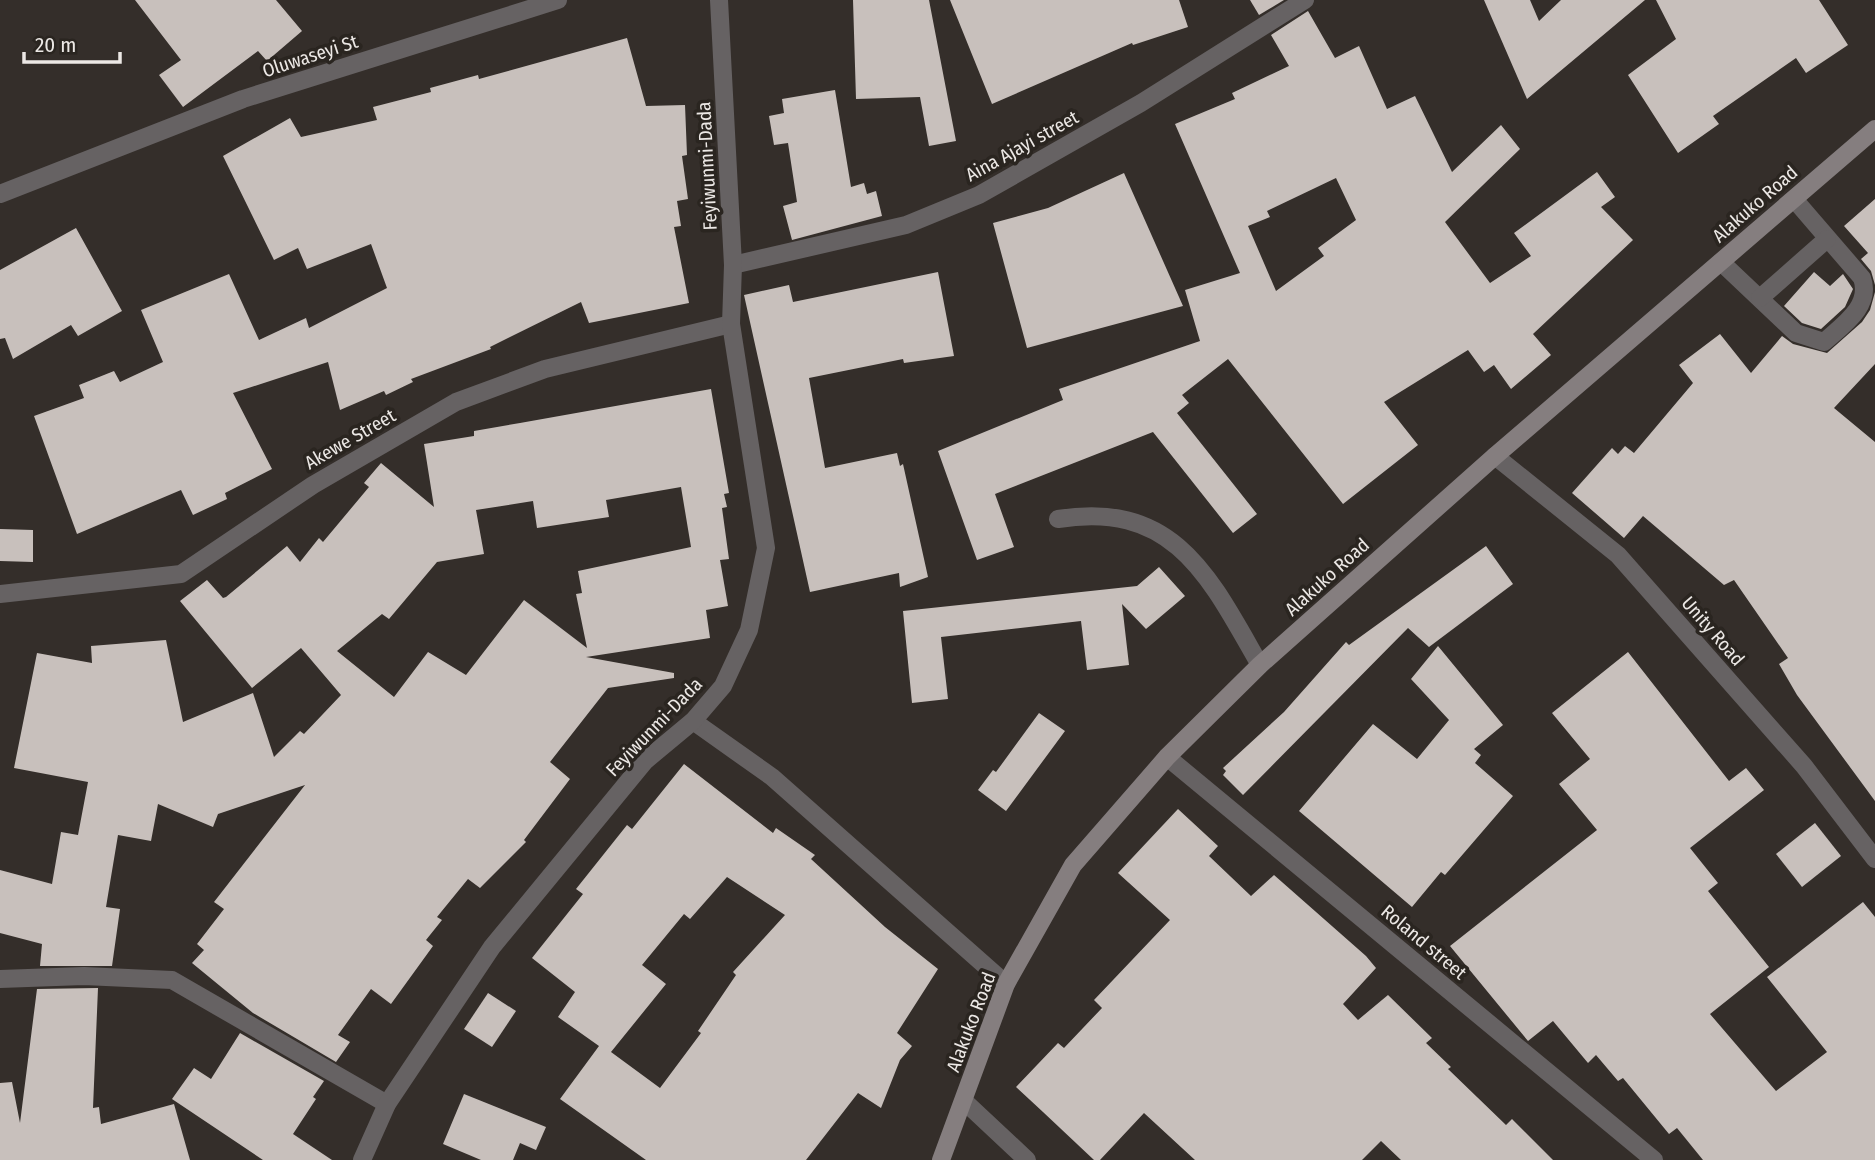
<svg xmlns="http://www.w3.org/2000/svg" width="1875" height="1160" font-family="'Fira Sans Condensed',sans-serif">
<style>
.building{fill:#c8c0bc;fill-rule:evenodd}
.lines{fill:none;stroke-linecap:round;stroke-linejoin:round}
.lane{stroke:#666263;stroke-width:18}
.street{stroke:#666263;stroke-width:18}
.secondary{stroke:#857e7f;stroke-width:18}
.labels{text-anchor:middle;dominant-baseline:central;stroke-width:7;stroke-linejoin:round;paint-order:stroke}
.street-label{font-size:19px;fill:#ece8e5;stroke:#2a2520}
</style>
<rect width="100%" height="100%" fill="#342e2a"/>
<!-- building -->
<g class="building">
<path d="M 135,0 L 276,0 L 302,31 L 267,61 L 258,51 L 183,107 L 159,75 L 181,60 Z"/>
<path d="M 853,0 L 929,0 L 956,141 L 929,146 L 920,97 L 856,99 Z"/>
<path d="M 950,0 L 1179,0 L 1188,27 L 1133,45 L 1132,43 L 992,104 Z"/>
<path d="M 1250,0 L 1284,0 L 1259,15 Z"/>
<path d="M 1484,0 L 1530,0 L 1539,21 L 1561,0 L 1645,0 L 1527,99 Z"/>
<path d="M 1656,0 L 1819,0 L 1848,45 L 1806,73 L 1796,58 L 1713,116 L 1719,124 L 1678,153 L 1628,75 L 1676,39 Z"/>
<path d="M 1308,11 L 1335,58 L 1359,46 L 1387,109 L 1415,96 L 1452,172 L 1501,125 L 1520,149 L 1445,222 L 1490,283 L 1531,256 L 1514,233 L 1597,172 L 1615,197 L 1601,207 L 1633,240 L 1533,334 L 1551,355 L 1511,389 L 1494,365 L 1484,372 L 1468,350 L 1384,402 L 1418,445 L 1343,504 L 1228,359 L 1182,395 L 1189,403 L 1177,413 L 1257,514 L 1233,533 L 1153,432 L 995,494 L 1014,547 L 977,560 L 938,451 L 1063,400 L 1059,389 L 1200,341 L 1185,290 L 1240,273 L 1175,124 L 1235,99 L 1232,93 L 1289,66 L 1271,35 ZM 1336,178 L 1356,220 L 1318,248 L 1324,256 L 1276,291 L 1248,226 L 1270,217 L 1267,211 Z"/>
<path d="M 627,38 L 646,106 L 685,105 L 687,155 L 682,156 L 688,199 L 677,201 L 681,226 L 674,227 L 689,303 L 589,323 L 581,302 L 490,347 L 491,349 L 411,379 L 413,382 L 386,395 L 384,391 L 340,410 L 328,362 L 233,393 L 272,469 L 225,493 L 227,499 L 193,515 L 181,490 L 77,534 L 34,416 L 84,398 L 79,385 L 114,371 L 120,382 L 163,362 L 141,310 L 229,274 L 259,340 L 306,318 L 309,328 L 387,288 L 371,244 L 307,269 L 298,248 L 274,260 L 223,156 L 290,118 L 301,137 L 377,120 L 373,107 L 431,92 L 430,88 L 478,75 L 479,79 Z"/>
<path d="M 835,90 L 851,187 L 864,183 L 867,194 L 876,191 L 882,216 L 792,240 L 783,206 L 797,202 L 788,143 L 774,145 L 769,116 L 784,113 L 782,99 Z"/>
<path d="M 1124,173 L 1183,306 L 1027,348 L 993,223 L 1048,208 Z"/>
<path d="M 1875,199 L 1875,285 L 1871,271 L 1861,259 L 1868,253 L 1844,226 Z"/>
<path d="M 76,228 L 122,311 L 78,336 L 71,325 L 13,359 L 5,338 L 0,339 L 0,270 Z"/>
<path d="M 938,272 L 954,356 L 904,363 L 903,359 L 809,378 L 825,468 L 897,453 L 900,466 L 903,464 L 928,577 L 900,587 L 899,573 L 810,592 L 744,295 L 789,285 L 793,302 Z"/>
<path d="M 1814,272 L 1830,286 L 1843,274 L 1853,289 L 1845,307 L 1821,329 L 1802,323 L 1784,306 Z"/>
<path d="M 1875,292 L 1875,364 L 1834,408 L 1875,442 L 1875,801 L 1797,695 L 1779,664 L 1788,658 L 1734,580 L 1724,585 L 1643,516 L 1624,538 L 1572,493 L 1612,448 L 1618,454 L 1625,446 L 1634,453 L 1693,383 L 1679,365 L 1720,334 L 1751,373 L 1782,336 L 1793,344 L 1827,353 L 1862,322 L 1870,310 Z"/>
<path d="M 711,389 L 729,493 L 724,494 L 727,507 L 722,508 L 729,559 L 720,560 L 728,606 L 706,610 L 710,638 L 586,657 L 674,673 L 674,678 L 608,688 L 550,762 L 570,779 L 524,840 L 526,842 L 480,888 L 468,879 L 437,917 L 442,920 L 426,940 L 433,946 L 391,1004 L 371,989 L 338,1035 L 350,1042 L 336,1062 L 253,1013 L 192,963 L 204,950 L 197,944 L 224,909 L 214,902 L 305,785 L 218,814 L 213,827 L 158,804 L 151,841 L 118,835 L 106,907 L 120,909 L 112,966 L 40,966 L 42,944 L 0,933 L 0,870 L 52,884 L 61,832 L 78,835 L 88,782 L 14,768 L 37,653 L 92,663 L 91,646 L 166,640 L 183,722 L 253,693 L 274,757 L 300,731 L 304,734 L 341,695 L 301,648 L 252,688 L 180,601 L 207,580 L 223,598 L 226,597 L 287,546 L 300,562 L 319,538 L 323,542 L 369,487 L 364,483 L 381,463 L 434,507 L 424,444 L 474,436 L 474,431 L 520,423 ZM 681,487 L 691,547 L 578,571 L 582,593 L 576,594 L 587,648 L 524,600 L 466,675 L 428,652 L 394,697 L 337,651 L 382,614 L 389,619 L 437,562 L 484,554 L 476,510 L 533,501 L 537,528 L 609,517 L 606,500 Z"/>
<path d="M 0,529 L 33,530 L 33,562 L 0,561 Z"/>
<path d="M 1486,546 L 1513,584 L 1429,647 L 1408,628 L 1243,795 L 1223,775 L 1226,771 L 1223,768 L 1284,712 L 1346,642 L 1349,645 Z"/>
<path d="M 1159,567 L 1185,596 L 1146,629 L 1122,604 L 1129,665 L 1087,670 L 1081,621 L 941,637 L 948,699 L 912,703 L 903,611 L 1137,586 Z"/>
<path d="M 1438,646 L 1503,725 L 1474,749 L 1481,755 L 1475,763 L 1513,796 L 1445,875 L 1441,872 L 1412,907 L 1299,811 L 1373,724 L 1417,759 L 1449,720 L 1411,679 Z"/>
<path d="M 1628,652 L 1729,781 L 1746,768 L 1764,790 L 1690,848 L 1718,883 L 1708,891 L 1769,967 L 1710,1014 L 1776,1091 L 1827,1052 L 1767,977 L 1863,902 L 1875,917 L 1875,1160 L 1703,1160 L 1677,1128 L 1669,1134 L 1623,1078 L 1618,1081 L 1596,1055 L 1588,1063 L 1553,1021 L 1528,1041 L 1450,946 L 1597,830 L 1559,784 L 1590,759 L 1552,713 Z"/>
<path d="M 1039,713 L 1065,731 L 1006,811 L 978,790 L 993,770 L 996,772 Z"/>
<path d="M 684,764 L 773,833 L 776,828 L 815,855 L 811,859 L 885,927 L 938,969 L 897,1033 L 912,1046 L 900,1060 L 881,1108 L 858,1093 L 806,1160 L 646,1160 L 560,1099 L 599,1046 L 558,1017 L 575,992 L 532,958 L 583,894 L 576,889 L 627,825 L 632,829 ZM 727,877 L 785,915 L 733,972 L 736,975 L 698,1031 L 701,1033 L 660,1088 L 611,1052 L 666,984 L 642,965 L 684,914 L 690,919 Z"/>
<path d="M 1178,809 L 1218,846 L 1209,856 L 1251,896 L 1274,875 L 1366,956 L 1376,968 L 1343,1004 L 1358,1020 L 1388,995 L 1432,1038 L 1426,1043 L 1451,1067 L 1448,1069 L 1506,1125 L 1512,1119 L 1553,1160 L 1401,1160 L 1381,1141 L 1362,1160 L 1195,1160 L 1144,1113 L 1100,1160 L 1094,1160 L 1043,1112 L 1016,1087 L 1058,1043 L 1064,1048 L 1102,1008 L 1094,1000 L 1170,920 L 1118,873 Z"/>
<path d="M 1815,823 L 1841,856 L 1802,887 L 1776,854 Z"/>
<path d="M 98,988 L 93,1108 L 99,1107 L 101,1124 L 174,1104 L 190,1160 L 0,1160 L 0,1083 L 12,1082 L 20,1123 L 37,989 Z"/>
<path d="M 488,993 L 516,1011 L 492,1047 L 464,1029 Z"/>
<path d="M 240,1033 L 324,1081 L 313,1097 L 316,1099 L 293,1134 L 332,1160 L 263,1160 L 172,1099 L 194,1068 L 211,1079 Z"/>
<path d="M 464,1094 L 546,1127 L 536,1150 L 520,1143 L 513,1160 L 481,1160 L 443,1144 Z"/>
</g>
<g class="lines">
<!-- lane -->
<g class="lane">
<path d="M 1721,262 L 1796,333 L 1824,342 C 1843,325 1872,306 1862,278 L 1794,199"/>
<path d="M 1760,298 L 1827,239"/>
<path d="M 1058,519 C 1175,500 1210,578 1260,665"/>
</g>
<!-- street -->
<g class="street">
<path d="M 0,194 L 243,99 L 558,0"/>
<path d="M 733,265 L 906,225 L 979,195 L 1141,103 L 1305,0"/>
<path d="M 1495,456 L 1618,555 L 1804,766 L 1875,859"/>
<path d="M 0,594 L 181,574 L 313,485 L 456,402 L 545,369 L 731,324"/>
<path d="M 693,721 L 772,777 L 1006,984"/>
<path d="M 1167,757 L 1654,1160"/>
<path d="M 0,979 L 84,976 L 172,980 L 387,1104"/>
<path d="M 964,1101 L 1027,1160"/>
<path d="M 362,1160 L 387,1104 L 492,947 L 645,761 L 693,721 L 723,686 L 749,630 L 766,548 L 731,324 L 733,265 L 719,0"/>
</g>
<!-- secondary -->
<path class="secondary" d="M 941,1160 L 1006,984 L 1073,865 L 1167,757 L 1260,665 L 1495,456 L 1875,129"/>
</g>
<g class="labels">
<!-- street labels -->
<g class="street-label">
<text transform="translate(310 56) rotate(-18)">Oluwaseyi St</text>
<text transform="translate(1022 146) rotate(-29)">Aina Ajayi street</text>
<text transform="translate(707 166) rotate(-93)">Feyiwunmi-Dada</text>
<text transform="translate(1755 204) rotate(-41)">Alakuko Road</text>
<text transform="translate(350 439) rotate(-30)">Akewe Street</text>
<text transform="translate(1327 577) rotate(-42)">Alakuko Road</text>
<text transform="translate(1713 631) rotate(49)">Unity Road</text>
<text transform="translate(654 727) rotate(-46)">Feyiwunmi-Dada</text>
<text transform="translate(1424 942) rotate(40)">Roland street</text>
<text transform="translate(971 1022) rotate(-69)">Alakuko Road</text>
</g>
</g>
<!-- scale -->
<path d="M24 52v10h96v-10" fill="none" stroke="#ece8e5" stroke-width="3.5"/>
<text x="35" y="52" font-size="21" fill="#ece8e5" stroke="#2a2520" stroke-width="5" paint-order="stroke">20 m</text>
</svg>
